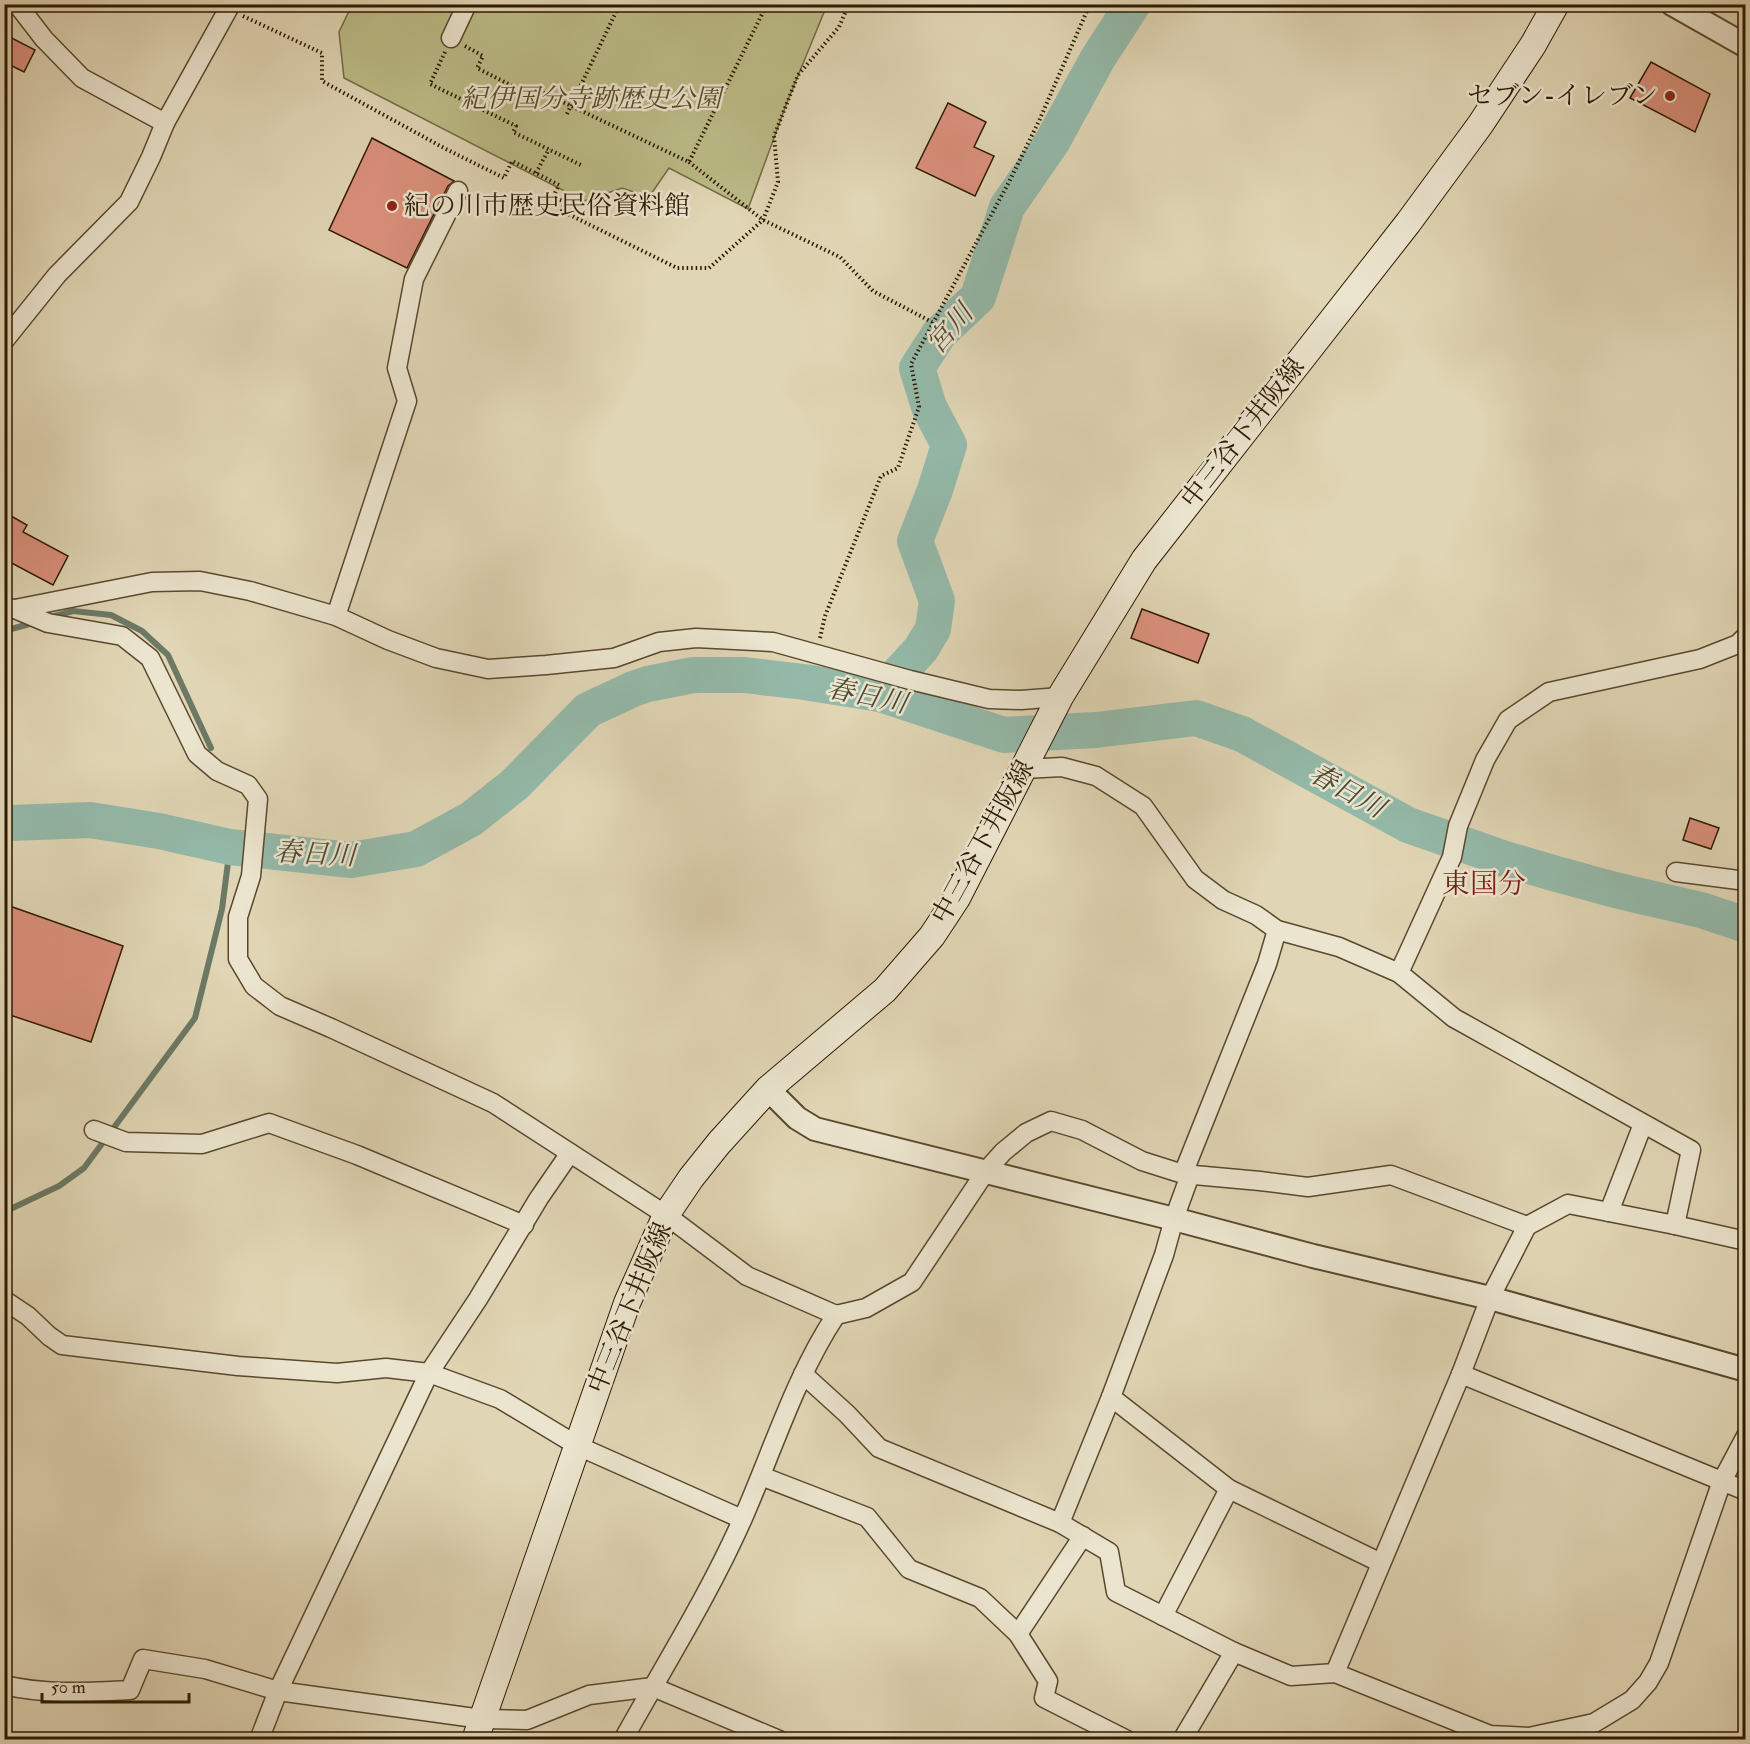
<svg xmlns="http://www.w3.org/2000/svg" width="1750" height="1744" font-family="'IM FELL Double Pica','Noto Serif JP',serif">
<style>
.green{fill:#bbbb87;stroke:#746a44;stroke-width:1.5}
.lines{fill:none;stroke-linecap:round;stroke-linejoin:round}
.stream{stroke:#6b7965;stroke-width:6}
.river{stroke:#94b9a9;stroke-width:36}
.building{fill:#db907c;stroke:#2e1900;stroke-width:1.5}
.minor-casing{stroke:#5a482d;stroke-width:21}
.tertiary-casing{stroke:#5a482d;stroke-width:26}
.secondary-casing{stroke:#2e1900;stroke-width:28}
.path{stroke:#2e1900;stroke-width:4;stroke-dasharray:1.5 3;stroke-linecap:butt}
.minor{stroke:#ebe4ce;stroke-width:18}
.tertiary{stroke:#ebe4ce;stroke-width:22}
.secondary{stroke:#ebe4ce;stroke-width:26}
.poi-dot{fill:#8f2418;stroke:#ebe4ce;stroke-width:2}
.labels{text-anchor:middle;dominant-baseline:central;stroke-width:5;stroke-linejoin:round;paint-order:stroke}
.poi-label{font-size:26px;fill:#2e1900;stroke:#ebe4ce;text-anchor:end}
.park-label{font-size:26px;font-style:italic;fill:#584a28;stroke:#ebe4ce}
.street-label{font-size:26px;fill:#2e1900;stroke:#ebe4ce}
.water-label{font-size:27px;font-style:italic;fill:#4d4933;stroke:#ebe4ce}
.quarter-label{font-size:28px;fill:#7a1f14;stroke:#ebe4ce}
</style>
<rect width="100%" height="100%" fill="#e0d5b4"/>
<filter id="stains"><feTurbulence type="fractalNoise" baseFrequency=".00333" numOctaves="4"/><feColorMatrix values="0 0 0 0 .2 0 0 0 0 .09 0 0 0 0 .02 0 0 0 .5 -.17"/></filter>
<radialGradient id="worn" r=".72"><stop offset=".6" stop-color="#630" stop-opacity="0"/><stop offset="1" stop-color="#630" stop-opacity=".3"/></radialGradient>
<!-- green -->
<path class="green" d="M 352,5 L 827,5 L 786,105 L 748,209 L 669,168 L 649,197 L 622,188 L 584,201 L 344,78 L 339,32 Z"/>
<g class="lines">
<!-- stream -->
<g class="stream">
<path d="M 51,617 L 73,611 L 111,615 L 142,631 L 168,655 L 211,748"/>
<path d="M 4,631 L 33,623"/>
<path d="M 4,1212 L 59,1186 L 84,1168 L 195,1018 L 222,909 L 230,847"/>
</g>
<!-- river -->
<g class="river">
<path d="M 880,694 L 921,649 L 933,629 L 937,601 L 915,541 L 935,490 L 949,445 L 929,407 L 917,368 L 939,334 L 978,297 L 1007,207 L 1052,142 L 1098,58 L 1133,4"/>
<path d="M 4,825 L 11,823 L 90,820 L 159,831 L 230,847 L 351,860 L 416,849 L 471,819 L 514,785 L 588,710 L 633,689 L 648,684 L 693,675 L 745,675 L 804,682 L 880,694 L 1004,735 L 1096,730 L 1196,718 L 1242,734 L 1408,825 L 1505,859 L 1553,873 L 1615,890 L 1701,910 L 1746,925"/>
</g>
</g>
<!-- building -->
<g class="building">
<path d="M 4,34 L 35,50 L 24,72 L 4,62 Z"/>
<path d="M 1651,62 L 1710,94 L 1695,132 L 1630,98 Z"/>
<path d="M 948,103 L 986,122 L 974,147 L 994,156 L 975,196 L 916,168 Z"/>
<path d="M 372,138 L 454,181 L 448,186 L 407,268 L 329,230 Z"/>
<path d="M 4,512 L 27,525 L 23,532 L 68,556 L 53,585 L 4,559 Z"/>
<path d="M 1142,609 L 1209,634 L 1198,663 L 1131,638 Z"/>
<path d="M 1690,818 L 1719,828 L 1711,849 L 1683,840 Z"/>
<path d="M 4,904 L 123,946 L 91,1042 L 4,1013 Z"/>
</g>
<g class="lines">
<defs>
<g id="minor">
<path d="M 17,4 L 44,39 L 82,78 L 165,123"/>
<path d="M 451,38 L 467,4"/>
<path d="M 4,341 L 57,275 L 129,202 L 151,157 L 165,123 L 231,4"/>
<path d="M 4,608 L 15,609 L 48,623 L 122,636 L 150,658 L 197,754 L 217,771 L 248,785 L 258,799 L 251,876 L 238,917 L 238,959 L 254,986 L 280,1006 L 331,1028 L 493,1103 L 666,1215 L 747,1276 L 836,1315 L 866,1308 L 912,1282 L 986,1171 L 1003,1152 L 1026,1133 L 1051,1121 L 1082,1130 L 1142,1161 L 1183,1174 L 1260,1181 L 1308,1187 L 1391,1175 L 1527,1226"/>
<path d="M 15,609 L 152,582 L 200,581 L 250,591 L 336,616 L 388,640 L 436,658 L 488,669 L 546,665 L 614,658 L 659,642 L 696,638 L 773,642 L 910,680 L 989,699 L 1021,700 L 1060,697"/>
<path d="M 336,616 L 407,401 L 397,368 L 414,279 L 458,191"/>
<path d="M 1023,769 L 1062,767 L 1096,776 L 1143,806 L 1195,879 L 1223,900 L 1256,915 L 1277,930 L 1339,947 L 1399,973 L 1454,1018 L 1691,1150 L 1675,1225"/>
<path d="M 1676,872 L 1746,881"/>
<path d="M 1399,973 L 1452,857 L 1458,826 L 1485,760 L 1508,720 L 1549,692 L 1700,659 L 1738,644 L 1746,636"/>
<path d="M 94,1130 L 126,1142 L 202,1144 L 269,1123 L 357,1155 L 524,1225"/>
<path d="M 1183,1174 L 1267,964 L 1277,930"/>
<path d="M 1190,1175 L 1174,1219 L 1164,1255 L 1111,1397 L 1229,1489 L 1381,1563"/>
<path d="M 1609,1212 L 1643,1124"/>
<path d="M 4,1300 L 28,1316 L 49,1336 L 62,1345 L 238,1366 L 337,1373 L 386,1368 L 429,1373 L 500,1399 L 578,1446 L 742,1519"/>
<path d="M 803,1374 L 847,1414 L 879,1448 L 1060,1523 L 1109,1552 L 1116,1592 L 1234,1652"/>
<path d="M 1461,1374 L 1746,1491"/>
<path d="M 761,1476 L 867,1517 L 909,1569 L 980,1598 L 1018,1634 L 1048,1681 L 1044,1698 L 1127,1740"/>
<path d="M 1060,1523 L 1111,1397"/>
<path d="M 1163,1616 L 1229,1489"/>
<path d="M 1018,1634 L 1083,1536"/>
<path d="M 1335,1673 L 1461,1374 L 1490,1298 L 1527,1226 L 1568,1204 L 1675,1225 L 1746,1241"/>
<path d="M 4,1685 C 46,1695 88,1692 130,1690 L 143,1659 L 205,1669 L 278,1691 L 482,1719 L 527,1720 L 589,1695 L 653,1687 L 779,1740"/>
<path d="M 259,1740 L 278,1691 L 429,1373 L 478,1299 L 539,1198 L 570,1153"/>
<path d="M 623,1740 C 664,1666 709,1595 743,1518 C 773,1450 795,1377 836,1315"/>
<path d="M 1182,1740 L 1234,1652 L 1291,1676 L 1335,1673 L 1490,1735 L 1529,1737 L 1594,1723 L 1632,1700 L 1648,1682 L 1659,1663 L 1722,1481 L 1746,1436"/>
</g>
<g id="tertiary">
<path d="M 1672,4 L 1746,46"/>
<path d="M 768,1089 L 797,1118 L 815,1129 L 1174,1219 L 1313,1256 L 1490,1298 L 1746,1370"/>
</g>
<path id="secondary" d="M 475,1740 L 627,1303 L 666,1215 L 691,1178 L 719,1143 L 768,1089 L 885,990 L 932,936 L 957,898 L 1060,697 L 1144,560 L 1408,223 L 1480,125 L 1533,45 L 1556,4"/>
</defs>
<!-- minor casing -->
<use href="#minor" class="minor-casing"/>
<!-- tertiary casing -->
<use href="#tertiary" class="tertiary-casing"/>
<!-- secondary casing -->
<use href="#secondary" class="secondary-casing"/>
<!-- path -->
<g class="path">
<path d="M 243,16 L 322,53 L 322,81 L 444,148 L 504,178 L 512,161 L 559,185 L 553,197 L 565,202 L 562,211 L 677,268 L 709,268 L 763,220 L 778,182 L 774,136 L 798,75 L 839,27 L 849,4"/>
<path d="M 465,46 L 483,56 L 477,68 L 526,93 L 529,86 L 689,162 L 767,4"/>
<path d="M 445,52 L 430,84 L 516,126 L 513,132 L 583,166"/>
<path d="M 567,114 L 617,10"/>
<path d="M 689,162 L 763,220 L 840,257 L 873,291 L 932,322"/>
<path d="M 536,173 L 549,149"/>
<path d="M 820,638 L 825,616 L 881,476 L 898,468 L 919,407 L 911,364 L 1009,182 L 1039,121 L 1090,4"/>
</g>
<!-- minor -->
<use href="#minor" class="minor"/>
<!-- tertiary -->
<use href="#tertiary" class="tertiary"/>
<!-- secondary -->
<use href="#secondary" class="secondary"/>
</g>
<!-- markers -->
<g class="poi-dot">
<circle cx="1670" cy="96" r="6"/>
<circle cx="392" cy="206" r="6"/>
</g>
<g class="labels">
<!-- poi labels -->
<g class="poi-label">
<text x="1658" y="96">セブン-イレブン</text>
<text x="404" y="206" text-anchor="start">紀の川市歴史民俗資料館</text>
</g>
<!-- park labels -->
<g class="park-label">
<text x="591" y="99">紀伊国分寺跡歴史公園</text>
</g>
<!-- street labels -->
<g class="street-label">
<text transform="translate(1243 433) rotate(-52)">中三谷下井阪線</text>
<text transform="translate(983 842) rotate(-61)">中三谷下井阪線</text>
<text transform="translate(630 1308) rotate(-68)">中三谷下井阪線</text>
</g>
<!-- water labels -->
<g class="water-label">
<text transform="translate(950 329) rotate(-49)">宮川</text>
<text transform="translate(867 696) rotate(12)">春日川</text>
<text transform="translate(1347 791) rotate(29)">春日川</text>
<text transform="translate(315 854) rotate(3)">春日川</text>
</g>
<!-- quarter labels -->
<g class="quarter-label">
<text x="1484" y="884">東国分</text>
</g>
</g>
<!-- margin -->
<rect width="1750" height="1744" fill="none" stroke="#e0d5b4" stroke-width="24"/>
<rect x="6" y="6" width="1738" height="1732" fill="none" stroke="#2e1900" stroke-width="3"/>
<rect x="12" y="12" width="1726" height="1720" fill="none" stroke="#2e1900" stroke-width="1.5"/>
<!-- scale -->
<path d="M42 1693v9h147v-9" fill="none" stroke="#2e1900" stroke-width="3"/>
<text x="51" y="1693" font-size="18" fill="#2e1900" stroke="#ebe4ce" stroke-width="4.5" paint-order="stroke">50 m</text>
<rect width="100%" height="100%" filter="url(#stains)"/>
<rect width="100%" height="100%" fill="url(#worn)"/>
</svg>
